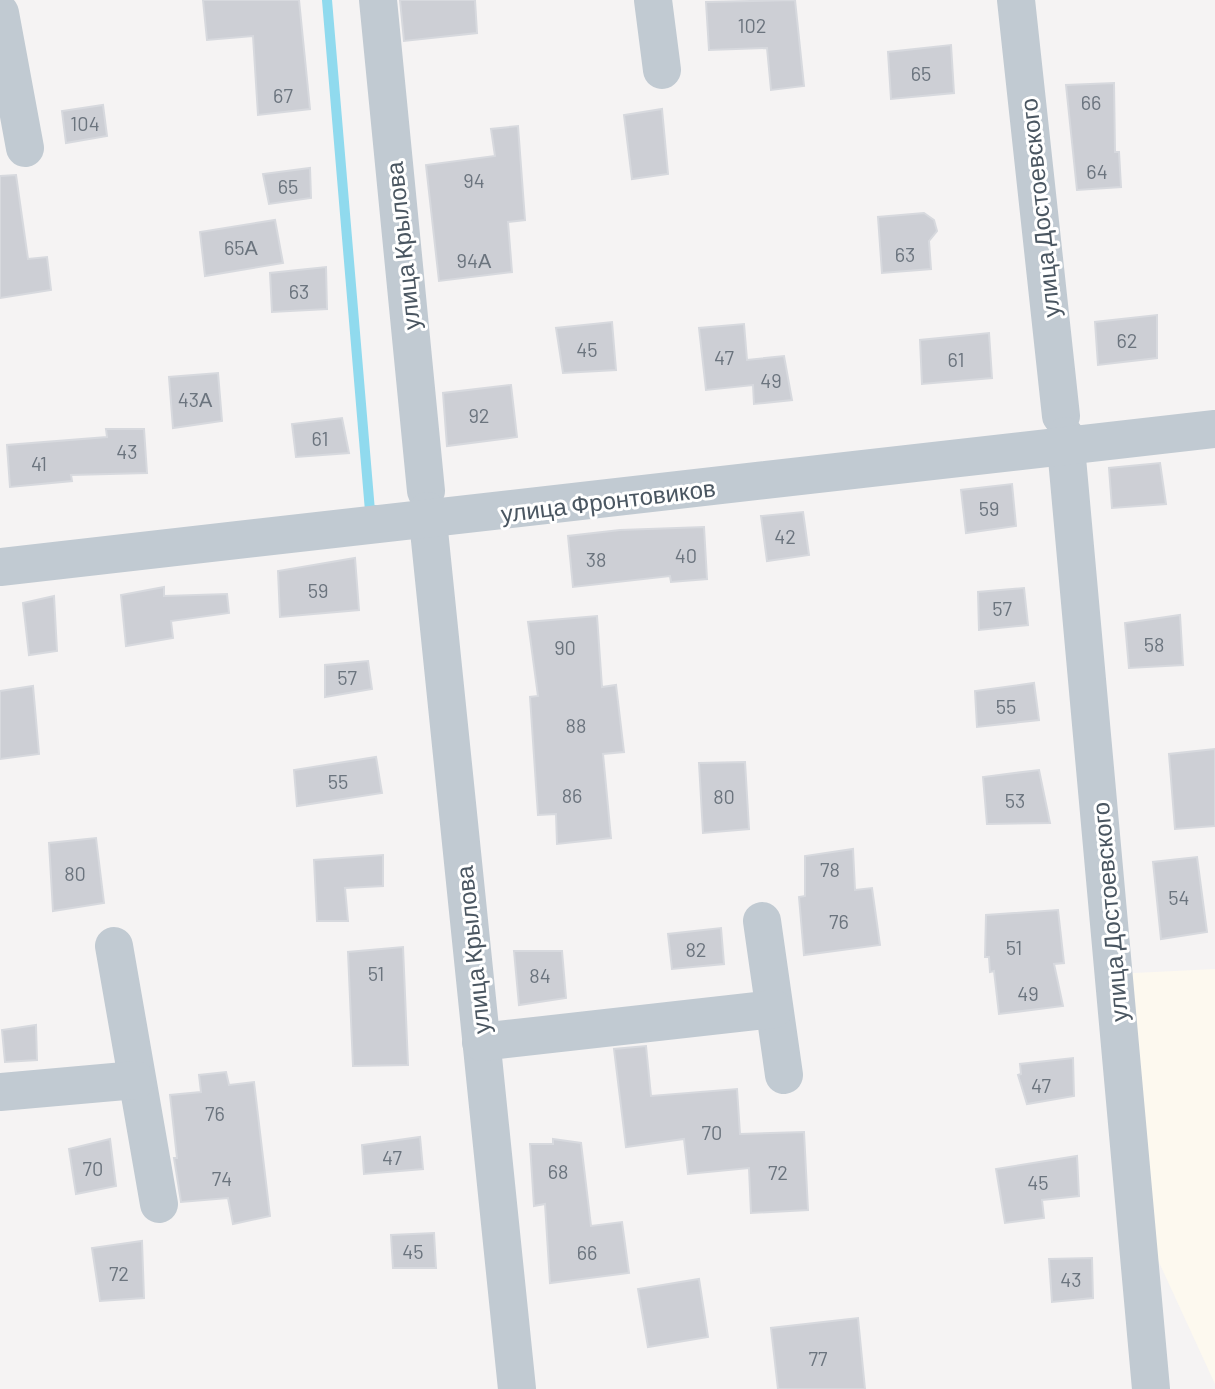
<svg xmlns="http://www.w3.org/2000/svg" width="1215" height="1389" font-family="Barlow,sans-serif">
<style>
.commercial{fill:#fdf9ef}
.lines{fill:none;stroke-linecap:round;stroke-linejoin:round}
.stream{stroke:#90daee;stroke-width:10}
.building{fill:#cdcfd5;stroke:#d7d9de;stroke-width:2}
.minor{stroke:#c1cad2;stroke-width:38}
.labels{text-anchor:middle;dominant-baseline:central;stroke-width:6;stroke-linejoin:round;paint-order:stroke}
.number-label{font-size:20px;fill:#6b747e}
.street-label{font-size:24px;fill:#4a5661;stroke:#fff}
</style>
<rect width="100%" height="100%" fill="#f5f3f3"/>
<!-- commercial -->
<path class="commercial" d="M 1215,969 L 1215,1384 L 1135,1210 L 1114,974 Z"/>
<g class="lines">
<!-- stream -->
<path class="stream" d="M 327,0 L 370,511 L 375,510"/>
</g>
<!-- building -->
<g class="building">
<path d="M 203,0 L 299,0 L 310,109 L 258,115 L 253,36 L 207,40 Z"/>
<path d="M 400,0 L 475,0 L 477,33 L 404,41 Z"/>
<path d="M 795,0 L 804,86 L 771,90 L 767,48 L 709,50 L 706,2 Z"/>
<path d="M 951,45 L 954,93 L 891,99 L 888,52 Z"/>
<path d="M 1114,83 L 1115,152 L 1119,152 L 1121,187 L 1077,190 L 1066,85 Z"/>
<path d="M 103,105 L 107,136 L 66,143 L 62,111 Z"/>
<path d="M 662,109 L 668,174 L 632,179 L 624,115 Z"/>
<path d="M 518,126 L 525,220 L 508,222 L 512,272 L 439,281 L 426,165 L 495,156 L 491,129 Z"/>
<path d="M 310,168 L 311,198 L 269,204 L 263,174 Z"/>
<path d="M 16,175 L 28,259 L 47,257 L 51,290 L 0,298 L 0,176 Z"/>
<path d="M 924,213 L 934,220 L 937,231 L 929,241 L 931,269 L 882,273 L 878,217 Z"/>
<path d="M 275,220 L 283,263 L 205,276 L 200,232 Z"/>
<path d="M 326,267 L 327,309 L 272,312 L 270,273 Z"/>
<path d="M 1157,315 L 1157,358 L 1098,365 L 1095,322 Z"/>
<path d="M 612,322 L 616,370 L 563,373 L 556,328 Z"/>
<path d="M 744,324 L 747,360 L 784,356 L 792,400 L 754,404 L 753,385 L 706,390 L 699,328 Z"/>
<path d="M 989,333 L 992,378 L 922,384 L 920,340 Z"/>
<path d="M 218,373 L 222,421 L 173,428 L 169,377 Z"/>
<path d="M 511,385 L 517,437 L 447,446 L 443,393 Z"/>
<path d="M 342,418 L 349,453 L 296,457 L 292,424 Z"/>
<path d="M 106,429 L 144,429 L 147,473 L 71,475 L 72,481 L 10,487 L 7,445 L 107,437 Z"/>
<path d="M 1160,463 L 1166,504 L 1112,508 L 1109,468 Z"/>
<path d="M 1012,484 L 1016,526 L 966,533 L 961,490 Z"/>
<path d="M 803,512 L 809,555 L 767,561 L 761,516 Z"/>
<path d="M 704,527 L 707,579 L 671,582 L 670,576 L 573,587 L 568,536 L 620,530 Z"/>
<path d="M 355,558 L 359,610 L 280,617 L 278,571 Z"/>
<path d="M 164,587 L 164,596 L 227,594 L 229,613 L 171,621 L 173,638 L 126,646 L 121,595 Z"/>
<path d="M 1024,588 L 1028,625 L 979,630 L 978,592 Z"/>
<path d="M 54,596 L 57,651 L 29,655 L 23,603 Z"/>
<path d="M 1180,615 L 1183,665 L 1129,668 L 1125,623 Z"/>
<path d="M 597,616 L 602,687 L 616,685 L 624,752 L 603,754 L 611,838 L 557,844 L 556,814 L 538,815 L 530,697 L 538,696 L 528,622 Z"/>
<path d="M 368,661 L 372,689 L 325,697 L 325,665 Z"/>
<path d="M 1034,683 L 1039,720 L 977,727 L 975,691 Z"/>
<path d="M 33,686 L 39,754 L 0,759 L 0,691 Z"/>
<path d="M 1215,749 L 1215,826 L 1175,829 L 1169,754 Z"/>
<path d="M 376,757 L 382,793 L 297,806 L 294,770 Z"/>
<path d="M 745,762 L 749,829 L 703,833 L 699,763 Z"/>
<path d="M 1039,770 L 1050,823 L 987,824 L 983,777 Z"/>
<path d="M 96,838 L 104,903 L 53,911 L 49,843 Z"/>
<path d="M 853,849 L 855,890 L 872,888 L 880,945 L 804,955 L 799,897 L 805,896 L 805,856 Z"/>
<path d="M 383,855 L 383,886 L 345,888 L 348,921 L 317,921 L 314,860 Z"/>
<path d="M 1197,857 L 1207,932 L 1161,939 L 1153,862 Z"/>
<path d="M 1058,910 L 1064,963 L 1054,964 L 1063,1006 L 999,1014 L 994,971 L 990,972 L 989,957 L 985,957 L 986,915 Z"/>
<path d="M 721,928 L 724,964 L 672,969 L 668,934 Z"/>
<path d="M 403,947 L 408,1065 L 353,1066 L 348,952 Z"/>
<path d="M 514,951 L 562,951 L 566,998 L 519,1005 Z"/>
<path d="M 36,1025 L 37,1060 L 5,1062 L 2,1030 Z"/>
<path d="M 646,1046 L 651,1096 L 737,1089 L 740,1134 L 804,1132 L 808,1210 L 751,1213 L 749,1168 L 688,1174 L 684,1139 L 626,1147 L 614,1049 Z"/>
<path d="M 1073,1058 L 1074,1096 L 1027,1104 L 1018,1075 L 1021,1074 L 1020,1064 Z"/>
<path d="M 226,1072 L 229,1085 L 254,1082 L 270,1216 L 233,1224 L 228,1198 L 181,1202 L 174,1158 L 177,1158 L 170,1095 L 201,1092 L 199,1075 Z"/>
<path d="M 420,1137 L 423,1169 L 364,1174 L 362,1145 Z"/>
<path d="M 110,1139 L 116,1186 L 76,1194 L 69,1149 Z"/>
<path d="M 553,1139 L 581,1143 L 591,1226 L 622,1222 L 629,1273 L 550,1283 L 545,1204 L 534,1206 L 530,1144 L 553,1144 Z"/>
<path d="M 1077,1156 L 1079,1196 L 1042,1200 L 1044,1218 L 1005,1223 L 996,1169 Z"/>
<path d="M 434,1233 L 436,1268 L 393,1268 L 391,1235 Z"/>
<path d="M 142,1241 L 144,1298 L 100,1301 L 92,1248 Z"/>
<path d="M 1092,1258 L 1093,1298 L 1052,1302 L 1049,1259 Z"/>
<path d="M 699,1279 L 708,1337 L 648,1347 L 638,1289 Z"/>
<path d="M 858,1318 L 865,1389 L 778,1389 L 771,1328 Z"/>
</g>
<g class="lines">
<!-- minor -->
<g class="minor">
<path d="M 378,0 L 426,491"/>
<path d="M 653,0 L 662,70"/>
<path d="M 1016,0 L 1061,416"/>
<path d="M 0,13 L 25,148"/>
<path d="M 1065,436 L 1151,1389"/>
<path d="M 427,511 L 517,1389"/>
<path d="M 0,567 L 1215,429"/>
<path d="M 762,921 L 784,1075"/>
<path d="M 114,946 L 159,1204"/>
<path d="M 481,1042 L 774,1009"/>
<path d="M 0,1092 L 136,1080"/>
</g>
</g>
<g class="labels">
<!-- number labels -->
<g class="number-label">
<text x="752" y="25">102</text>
<text x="921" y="73">65</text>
<text x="283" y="95">67</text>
<text x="1091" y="102">66</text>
<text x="85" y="123">104</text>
<text x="1097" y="171">64</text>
<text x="474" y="180">94</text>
<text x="288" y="186">65</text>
<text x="241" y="247">65А</text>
<text x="905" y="254">63</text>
<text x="474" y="260">94А</text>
<text x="299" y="291">63</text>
<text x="1127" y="340">62</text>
<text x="587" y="349">45</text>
<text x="724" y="357">47</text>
<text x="956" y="359">61</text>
<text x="771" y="380">49</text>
<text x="195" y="399">43А</text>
<text x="479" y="415">92</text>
<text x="320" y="438">61</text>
<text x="127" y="451">43</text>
<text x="39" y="463">41</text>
<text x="989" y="508">59</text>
<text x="785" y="536">42</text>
<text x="686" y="555">40</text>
<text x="596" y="559">38</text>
<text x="318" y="590">59</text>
<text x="1002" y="608">57</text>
<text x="1154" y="644">58</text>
<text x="565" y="647">90</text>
<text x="347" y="677">57</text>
<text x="1006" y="706">55</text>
<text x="576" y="725">88</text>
<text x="338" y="781">55</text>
<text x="572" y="795">86</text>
<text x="724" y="796">80</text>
<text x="1015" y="800">53</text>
<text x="830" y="869">78</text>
<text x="75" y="873">80</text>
<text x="1179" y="897">54</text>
<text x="839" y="921">76</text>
<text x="1014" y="947">51</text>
<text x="696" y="949">82</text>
<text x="376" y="973">51</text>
<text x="540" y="975">84</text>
<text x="1028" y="993">49</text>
<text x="1041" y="1085">47</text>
<text x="215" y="1113">76</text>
<text x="712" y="1132">70</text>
<text x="392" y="1157">47</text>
<text x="93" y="1168">70</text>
<text x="558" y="1171">68</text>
<text x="778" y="1172">72</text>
<text x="222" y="1178">74</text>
<text x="1038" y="1182">45</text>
<text x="413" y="1251">45</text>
<text x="587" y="1252">66</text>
<text x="119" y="1273">72</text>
<text x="1071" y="1279">43</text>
<text x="818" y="1358">77</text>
</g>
<!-- street labels -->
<g class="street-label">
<text transform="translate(1039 208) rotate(-96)">улица Достоевского</text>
<text transform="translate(402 246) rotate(-96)">улица Крылова</text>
<text transform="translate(608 500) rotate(-7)">улица Фронтовиков</text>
<text transform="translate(1109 912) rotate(-95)">улица Достоевского</text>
<text transform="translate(472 950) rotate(-96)">улица Крылова</text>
</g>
</g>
</svg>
